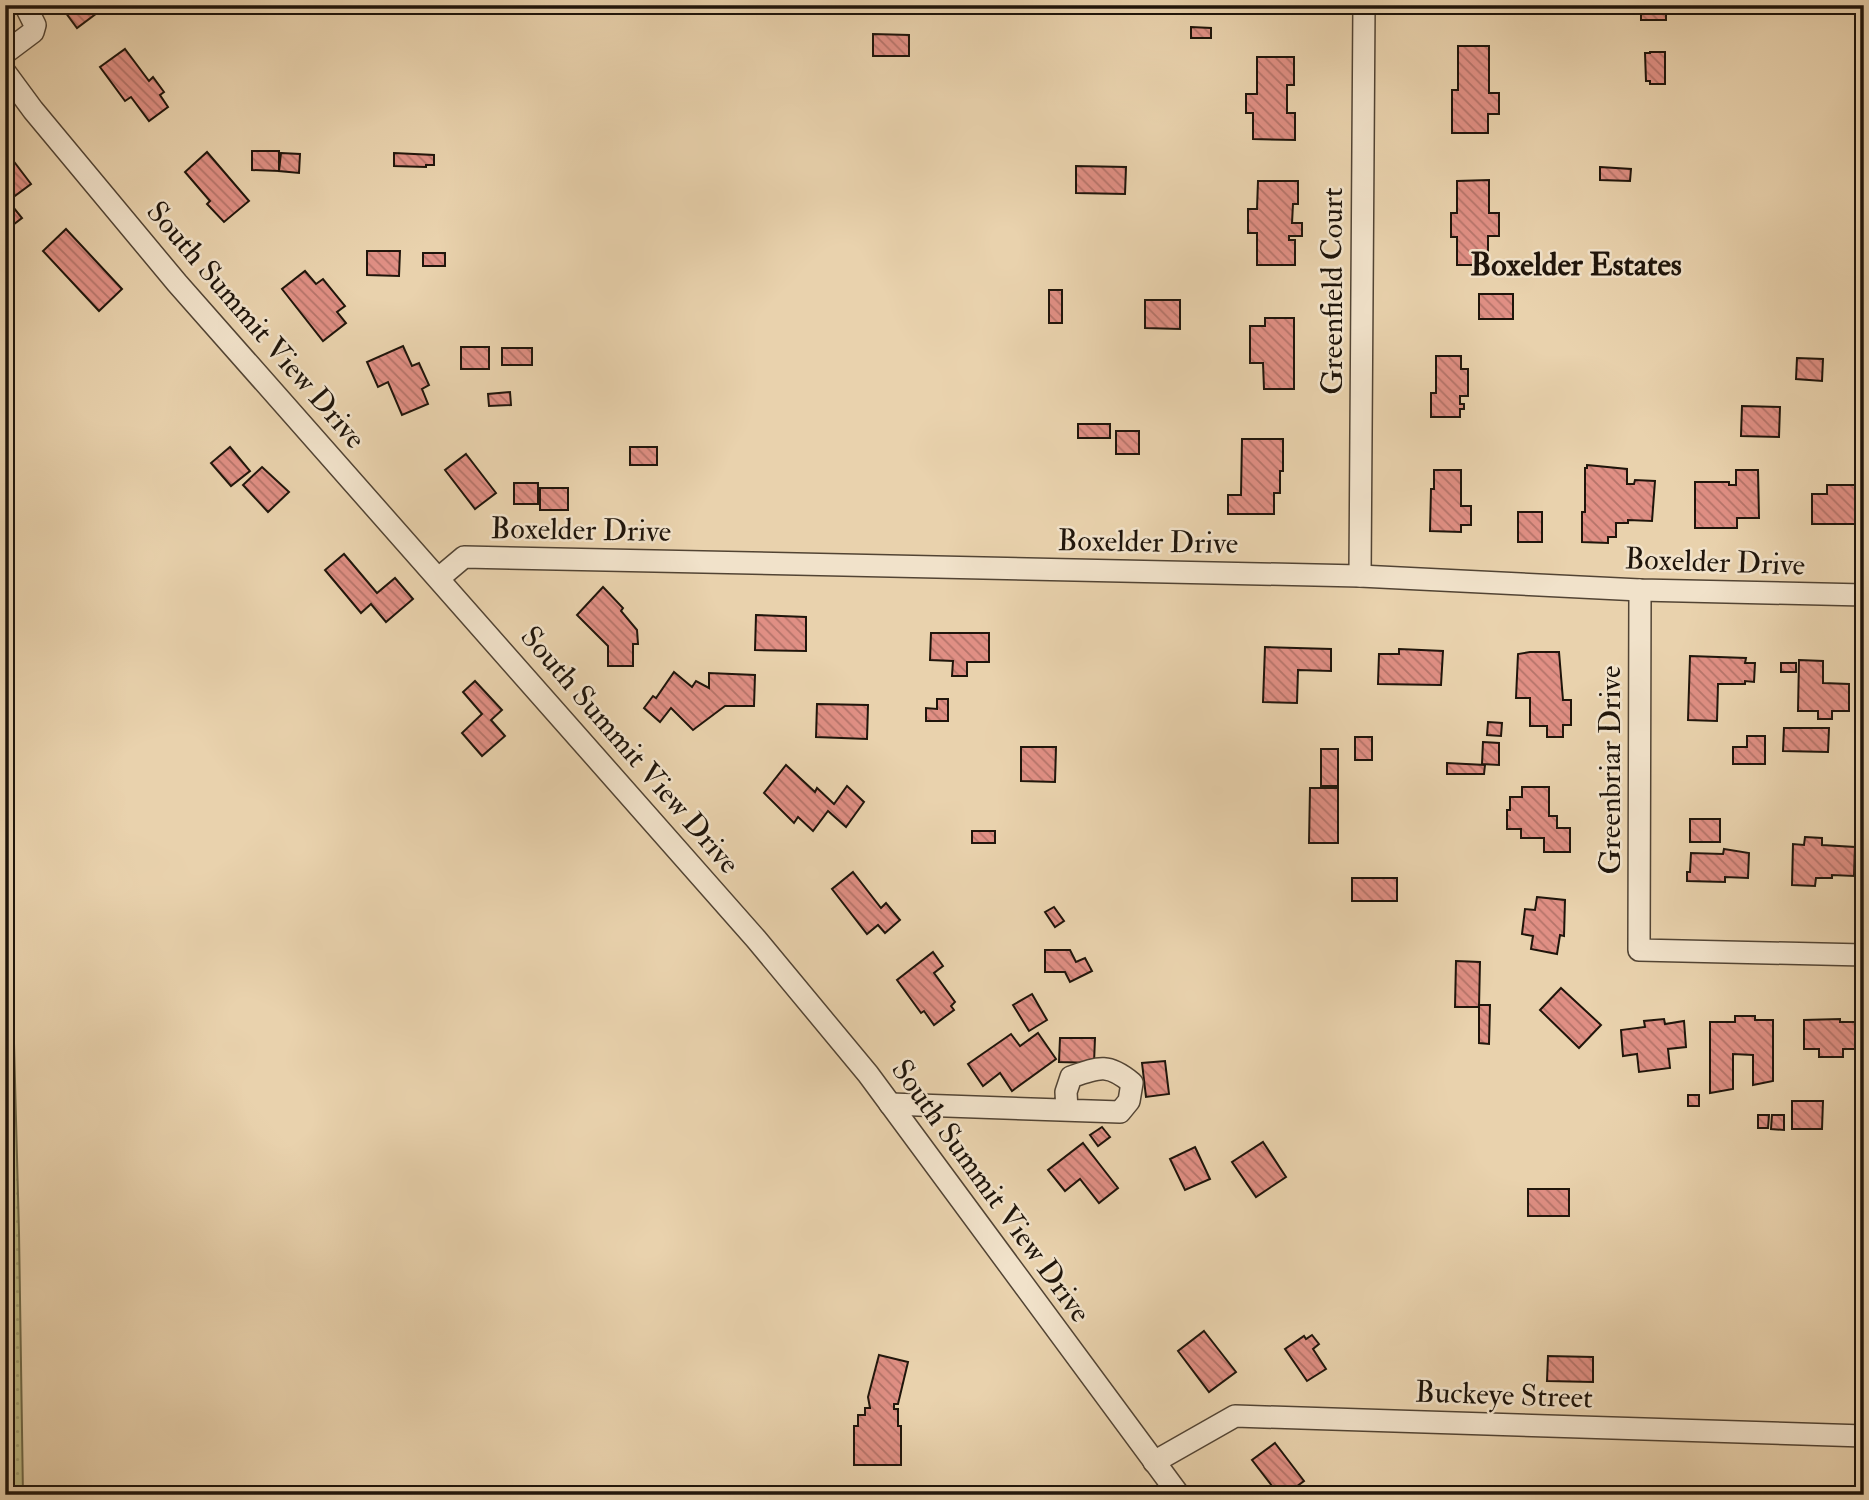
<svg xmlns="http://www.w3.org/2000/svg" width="1869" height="1500" font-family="'IM FELL Double Pica',serif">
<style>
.green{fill:url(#green-dots);stroke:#6e6848;stroke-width:2}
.building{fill:url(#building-back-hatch);stroke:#1f150b;stroke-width:2}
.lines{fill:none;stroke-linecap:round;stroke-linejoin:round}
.minor-casing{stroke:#524434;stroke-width:24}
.minor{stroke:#f1e2ca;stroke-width:21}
.labels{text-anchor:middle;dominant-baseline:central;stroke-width:5;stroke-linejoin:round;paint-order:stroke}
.street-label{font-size:30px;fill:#1f150b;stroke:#f1e2ca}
.neighbourhood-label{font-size:32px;font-weight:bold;fill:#1f150b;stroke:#f1e2ca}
</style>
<defs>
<pattern id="green-dots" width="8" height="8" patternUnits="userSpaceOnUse" patternTransform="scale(1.75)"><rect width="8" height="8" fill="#bdba85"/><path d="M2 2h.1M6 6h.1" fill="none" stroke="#a29f72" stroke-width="1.8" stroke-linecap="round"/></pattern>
<pattern id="building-back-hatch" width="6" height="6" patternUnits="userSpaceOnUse" patternTransform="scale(1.75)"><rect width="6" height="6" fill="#e08f84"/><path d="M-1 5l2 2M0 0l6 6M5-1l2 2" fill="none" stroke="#b5746a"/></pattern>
</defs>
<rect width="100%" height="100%" fill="#e9d2ad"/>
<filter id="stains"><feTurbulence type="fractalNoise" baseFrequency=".00286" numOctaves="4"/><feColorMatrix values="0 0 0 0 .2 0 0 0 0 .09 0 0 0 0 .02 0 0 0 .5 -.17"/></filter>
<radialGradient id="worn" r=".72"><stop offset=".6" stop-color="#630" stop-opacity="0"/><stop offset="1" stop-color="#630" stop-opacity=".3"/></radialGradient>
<!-- green -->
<path class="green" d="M 5,702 L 19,1233 L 23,1495 L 5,1495 Z"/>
<!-- building -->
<g class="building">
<path d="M 60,5 L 91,5 L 97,13 L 77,28 Z"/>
<rect x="1641" y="5" width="25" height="15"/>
<path d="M 1191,27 L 1211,28 L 1211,38 L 1191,38 Z"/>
<path d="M 873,34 L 909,35 L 909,56 L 873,56 Z"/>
<path d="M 1458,46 L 1489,46 L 1489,93 L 1499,93 L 1499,114 L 1488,114 L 1488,133 L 1452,133 L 1452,90 L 1458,90 Z"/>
<path d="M 125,49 L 149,81 L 153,77 L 164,92 L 160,95 L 168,107 L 149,121 L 131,97 L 125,101 L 100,67 Z"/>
<path d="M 1650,52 L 1665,52 L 1665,84 L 1650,84 L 1650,81 L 1646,81 L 1645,53 L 1650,53 Z"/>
<path d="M 1257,57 L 1294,57 L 1294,85 L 1287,85 L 1287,113 L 1295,113 L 1295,140 L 1253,139 L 1253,113 L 1246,113 L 1246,94 L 1257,94 Z"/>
<path d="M 252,151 L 279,151 L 279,171 L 252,170 Z"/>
<path d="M 207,152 L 249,201 L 224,222 L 207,204 L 210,201 L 185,172 Z"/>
<path d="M 281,153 L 300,154 L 299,173 L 279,171 Z"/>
<path d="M 394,153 L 434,155 L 434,165 L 426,165 L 426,167 L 394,166 Z"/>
<path d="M 12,159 L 31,184 L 12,198 L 5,189 L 5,164 Z"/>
<path d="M 1076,166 L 1126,167 L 1125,194 L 1076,193 Z"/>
<path d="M 1600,167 L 1631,169 L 1630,181 L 1600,180 Z"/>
<path d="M 1489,180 L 1489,213 L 1499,213 L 1499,236 L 1488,236 L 1488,265 L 1457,265 L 1457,237 L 1451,237 L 1451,213 L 1457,213 L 1457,181 Z"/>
<path d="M 1258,181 L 1298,181 L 1298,204 L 1293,204 L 1292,223 L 1302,223 L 1302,236 L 1289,236 L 1289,240 L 1295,240 L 1295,265 L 1257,265 L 1257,233 L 1248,233 L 1248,209 L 1257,209 Z"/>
<path d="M 5,197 L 22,218 L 5,231 Z"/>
<path d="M 66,229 L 122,289 L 99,311 L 43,251 Z"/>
<path d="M 367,251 L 400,251 L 399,276 L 367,275 Z"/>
<rect x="423" y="253" width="22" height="13"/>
<path d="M 305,271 L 316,284 L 323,279 L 345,306 L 337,312 L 346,323 L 323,341 L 282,289 Z"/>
<rect x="1049" y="290" width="13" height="33"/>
<rect x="1479" y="294" width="34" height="25"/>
<path d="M 1145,300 L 1180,300 L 1180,329 L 1145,328 Z"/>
<rect x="1857" y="311" width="7" height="38"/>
<path d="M 1265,318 L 1294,318 L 1294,389 L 1264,389 L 1263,363 L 1250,363 L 1250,326 L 1265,326 Z"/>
<path d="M 403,346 L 412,366 L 419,363 L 429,385 L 422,389 L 428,404 L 402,415 L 388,382 L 378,387 L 367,362 Z"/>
<rect x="461" y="347" width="28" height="22"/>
<rect x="502" y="348" width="30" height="17"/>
<path d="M 1436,356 L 1461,356 L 1461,369 L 1468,369 L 1468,396 L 1460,396 L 1460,404 L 1464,404 L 1464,409 L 1460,409 L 1460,417 L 1431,417 L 1431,393 L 1436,393 Z"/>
<path d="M 1797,358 L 1823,359 L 1822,381 L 1796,379 Z"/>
<path d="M 510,392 L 511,405 L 489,406 L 488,394 Z"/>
<path d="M 1742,406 L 1780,407 L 1779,437 L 1741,436 Z"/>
<rect x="1078" y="424" width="32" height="14"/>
<rect x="1116" y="431" width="23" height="23"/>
<path d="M 1242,439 L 1283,439 L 1283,471 L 1280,471 L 1280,493 L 1274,493 L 1274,514 L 1228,514 L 1228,495 L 1241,495 Z"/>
<path d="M 230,447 L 250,471 L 231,486 L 211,463 Z"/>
<rect x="630" y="447" width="27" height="18"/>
<path d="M 466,454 L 496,493 L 475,509 L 445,470 Z"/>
<path d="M 1587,465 L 1627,469 L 1627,484 L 1634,484 L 1635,480 L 1655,481 L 1652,521 L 1628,520 L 1628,523 L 1616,523 L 1616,537 L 1608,537 L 1608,543 L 1582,542 L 1582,512 L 1585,512 L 1585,468 L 1587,468 Z"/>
<path d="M 262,467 L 289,492 L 268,512 L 243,485 Z"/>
<path d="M 1434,470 L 1461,470 L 1461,506 L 1471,506 L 1471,525 L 1461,525 L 1461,532 L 1430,531 L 1431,489 L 1434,489 Z"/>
<path d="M 1736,470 L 1758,470 L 1759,518 L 1737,518 L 1737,528 L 1695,528 L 1695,482 L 1729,482 L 1729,485 L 1736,485 Z"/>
<rect x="514" y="483" width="24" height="21"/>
<path d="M 1827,485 L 1857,485 L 1857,494 L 1864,494 L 1864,524 L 1812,524 L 1812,494 L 1827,494 Z"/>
<rect x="540" y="488" width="28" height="22"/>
<rect x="1518" y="512" width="24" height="30"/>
<path d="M 344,554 L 377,593 L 395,578 L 413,599 L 386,622 L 371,604 L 361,613 L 325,570 Z"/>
<path d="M 603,587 L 623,608 L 621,611 L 637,630 L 638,644 L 633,644 L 633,666 L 608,666 L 608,646 L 577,615 Z"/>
<path d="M 756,615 L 806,617 L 806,651 L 755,650 Z"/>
<path d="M 931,633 L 989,633 L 989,662 L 967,662 L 967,676 L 952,676 L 953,661 L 930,660 Z"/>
<path d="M 1265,647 L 1331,649 L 1331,671 L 1298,670 L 1297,703 L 1263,702 Z"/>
<path d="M 1399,649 L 1443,651 L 1441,685 L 1378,684 L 1379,654 L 1399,654 Z"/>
<path d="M 1530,652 L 1559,652 L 1563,700 L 1571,700 L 1571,725 L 1563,725 L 1563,737 L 1547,737 L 1547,726 L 1530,726 L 1530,698 L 1516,698 L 1518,654 Z"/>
<path d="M 1690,656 L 1746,658 L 1745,663 L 1755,663 L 1754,682 L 1745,681 L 1745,684 L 1718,684 L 1717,721 L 1688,720 Z"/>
<path d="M 1799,660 L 1823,661 L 1823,683 L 1849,684 L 1849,711 L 1832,711 L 1832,719 L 1818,719 L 1818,711 L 1798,711 Z"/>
<rect x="1781" y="663" width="15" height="9"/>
<path d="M 674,672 L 692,687 L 696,681 L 709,688 L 709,673 L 755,675 L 754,706 L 725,706 L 693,730 L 671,708 L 660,722 L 644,708 L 653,696 L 656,698 Z"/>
<path d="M 475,681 L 502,710 L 491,720 L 505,736 L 482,756 L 462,733 L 482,714 L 463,692 Z"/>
<path d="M 937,699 L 948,699 L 948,721 L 926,721 L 926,708 L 937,709 Z"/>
<path d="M 817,704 L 868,705 L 867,739 L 816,737 Z"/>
<path d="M 1488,722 L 1502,723 L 1501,736 L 1487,735 Z"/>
<path d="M 1784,728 L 1829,728 L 1828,752 L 1783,751 Z"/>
<path d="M 1747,736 L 1765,736 L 1765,764 L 1733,764 L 1733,747 L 1747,747 Z"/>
<rect x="1355" y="737" width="17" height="23"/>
<path d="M 1483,742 L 1499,743 L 1499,765 L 1482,764 Z"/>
<path d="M 1021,747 L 1056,747 L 1055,782 L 1021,781 Z"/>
<rect x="1321" y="749" width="17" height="37"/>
<path d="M 1447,763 L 1485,765 L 1484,774 L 1447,774 Z"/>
<path d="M 786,765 L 815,792 L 817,788 L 834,804 L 847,786 L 864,802 L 846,827 L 828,811 L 813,831 L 798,817 L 794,823 L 764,793 Z"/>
<path d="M 1522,787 L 1549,787 L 1549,816 L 1557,816 L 1557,828 L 1570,828 L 1570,852 L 1544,852 L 1544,838 L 1521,838 L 1521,829 L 1507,829 L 1507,810 L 1510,810 L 1510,797 L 1522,797 Z"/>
<path d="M 1310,788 L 1338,788 L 1338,843 L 1309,843 Z"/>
<rect x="1690" y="819" width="30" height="23"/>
<rect x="972" y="831" width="23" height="12"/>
<path d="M 1805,837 L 1822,838 L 1822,845 L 1855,847 L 1854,876 L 1832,875 L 1832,878 L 1816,878 L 1815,886 L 1792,885 L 1793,844 L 1804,845 Z"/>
<path d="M 1724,849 L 1749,853 L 1748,878 L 1725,877 L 1725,882 L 1687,881 L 1687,872 L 1690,872 L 1691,853 L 1723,854 Z"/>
<path d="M 853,872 L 881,908 L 886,903 L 900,920 L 885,933 L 878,925 L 867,934 L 832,889 Z"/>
<rect x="1352" y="878" width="45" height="23"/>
<path d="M 1537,897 L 1565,900 L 1564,936 L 1560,935 L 1557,954 L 1531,949 L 1533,936 L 1522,934 L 1525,909 L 1535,910 Z"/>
<path d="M 1054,907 L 1064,921 L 1055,927 L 1045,912 Z"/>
<path d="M 1045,950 L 1070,950 L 1076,962 L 1085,958 L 1092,971 L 1070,982 L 1065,972 L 1045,972 Z"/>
<path d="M 933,952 L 943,966 L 934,973 L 955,1002 L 951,1006 L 954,1010 L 934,1025 L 924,1011 L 921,1013 L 897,980 Z"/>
<path d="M 1456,961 L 1480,962 L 1479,1007 L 1455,1007 Z"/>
<path d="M 1561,988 L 1601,1025 L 1579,1048 L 1540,1010 Z"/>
<path d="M 1032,994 L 1047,1020 L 1029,1031 L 1013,1005 Z"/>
<path d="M 1479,1005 L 1490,1005 L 1489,1044 L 1479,1043 Z"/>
<path d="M 1735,1016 L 1755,1016 L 1755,1020 L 1773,1020 L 1773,1081 L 1753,1085 L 1753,1055 L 1733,1054 L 1733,1089 L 1710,1093 L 1710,1022 L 1735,1022 Z"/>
<path d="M 1664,1019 L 1665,1024 L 1684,1021 L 1686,1047 L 1668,1049 L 1670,1068 L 1639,1072 L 1637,1054 L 1623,1056 L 1621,1030 L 1645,1027 L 1644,1021 Z"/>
<path d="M 1840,1019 L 1840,1022 L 1859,1022 L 1858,1049 L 1843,1049 L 1843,1057 L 1819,1057 L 1819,1049 L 1804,1049 L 1804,1020 Z"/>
<path d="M 1038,1033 L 1056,1059 L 1012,1091 L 1000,1073 L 983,1086 L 968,1064 L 1011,1034 L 1020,1046 Z"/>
<path d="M 1060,1038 L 1095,1038 L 1094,1063 L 1059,1062 Z"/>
<path d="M 1165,1061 L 1169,1094 L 1146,1097 L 1142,1063 Z"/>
<rect x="1688" y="1095" width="11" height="11"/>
<path d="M 1792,1101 L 1823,1101 L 1822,1129 L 1792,1129 Z"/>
<path d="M 1758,1115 L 1769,1115 L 1768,1128 L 1758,1128 Z"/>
<path d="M 1772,1115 L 1784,1115 L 1784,1130 L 1771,1129 Z"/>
<path d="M 1102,1127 L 1110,1137 L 1098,1146 L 1090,1135 Z"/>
<path d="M 1263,1142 L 1286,1177 L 1256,1197 L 1232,1162 Z"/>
<path d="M 1083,1143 L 1118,1188 L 1099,1203 L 1080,1179 L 1065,1191 L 1048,1170 Z"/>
<path d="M 1195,1147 L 1210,1179 L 1185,1190 L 1170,1159 Z"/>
<rect x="1528" y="1189" width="41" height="27"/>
<path d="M 1204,1331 L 1236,1372 L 1209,1392 L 1178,1351 Z"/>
<path d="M 1312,1335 L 1319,1344 L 1313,1349 L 1326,1369 L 1307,1381 L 1285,1349 L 1304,1336 L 1306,1339 Z"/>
<path d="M 879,1355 L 908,1362 L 898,1404 L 894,1404 L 894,1409 L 898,1409 L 898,1426 L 901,1426 L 901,1465 L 854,1465 L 854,1426 L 858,1426 L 858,1415 L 865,1415 L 865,1408 L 870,1408 L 868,1397 Z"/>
<path d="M 1548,1356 L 1593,1357 L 1593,1382 L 1547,1381 Z"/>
<path d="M 1275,1443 L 1304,1481 L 1285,1495 L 1279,1495 L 1252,1460 Z"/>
</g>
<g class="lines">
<defs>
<g id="minor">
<path d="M 5,53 L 33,32 L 35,25 L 25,5"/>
<path d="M 5,72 L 33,110 L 177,283 L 756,939 L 868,1074 L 1179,1495"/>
<path d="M 1360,576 L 1364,5"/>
<path d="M 439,578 L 464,557 L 1360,576 L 1640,590 L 1864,595"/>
<path d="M 1640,590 L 1639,950 L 1864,955"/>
<path d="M 890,1104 L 1120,1112 L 1129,1101 L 1132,1083 C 1108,1063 1099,1067 1071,1077 L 1066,1092 L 1067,1110"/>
<path d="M 1154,1462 L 1235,1416 L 1864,1436"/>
</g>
</defs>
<!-- minor casing -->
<use href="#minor" class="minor-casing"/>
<!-- minor -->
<use href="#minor" class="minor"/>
</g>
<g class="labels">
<!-- street labels -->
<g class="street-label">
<text transform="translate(1332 291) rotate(-90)">Greenfield Court</text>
<text transform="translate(256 325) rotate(49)">South Summit View Drive</text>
<text transform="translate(581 530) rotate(1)">Boxelder Drive</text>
<text transform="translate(1148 542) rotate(1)">Boxelder Drive</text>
<text transform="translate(1715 562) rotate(2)">Boxelder Drive</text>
<text transform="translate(630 750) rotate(49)">South Summit View Drive</text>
<text transform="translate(1610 770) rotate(-90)">Greenbriar Drive</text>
<text transform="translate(991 1191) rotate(54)">South Summit View Drive</text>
<text transform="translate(1504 1395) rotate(2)">Buckeye Street</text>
</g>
<!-- neighbourhood labels -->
<g class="neighbourhood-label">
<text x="1576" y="265">Boxelder Estates</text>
</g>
</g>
<!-- margin -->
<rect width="1869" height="1500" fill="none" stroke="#e9d2ad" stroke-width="28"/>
<rect x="7" y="7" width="1855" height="1486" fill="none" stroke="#1f150b" stroke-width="3.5"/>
<rect x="14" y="14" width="1841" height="1472" fill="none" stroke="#1f150b" stroke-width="2"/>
<rect width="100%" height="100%" filter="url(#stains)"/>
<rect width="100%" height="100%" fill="url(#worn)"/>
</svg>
